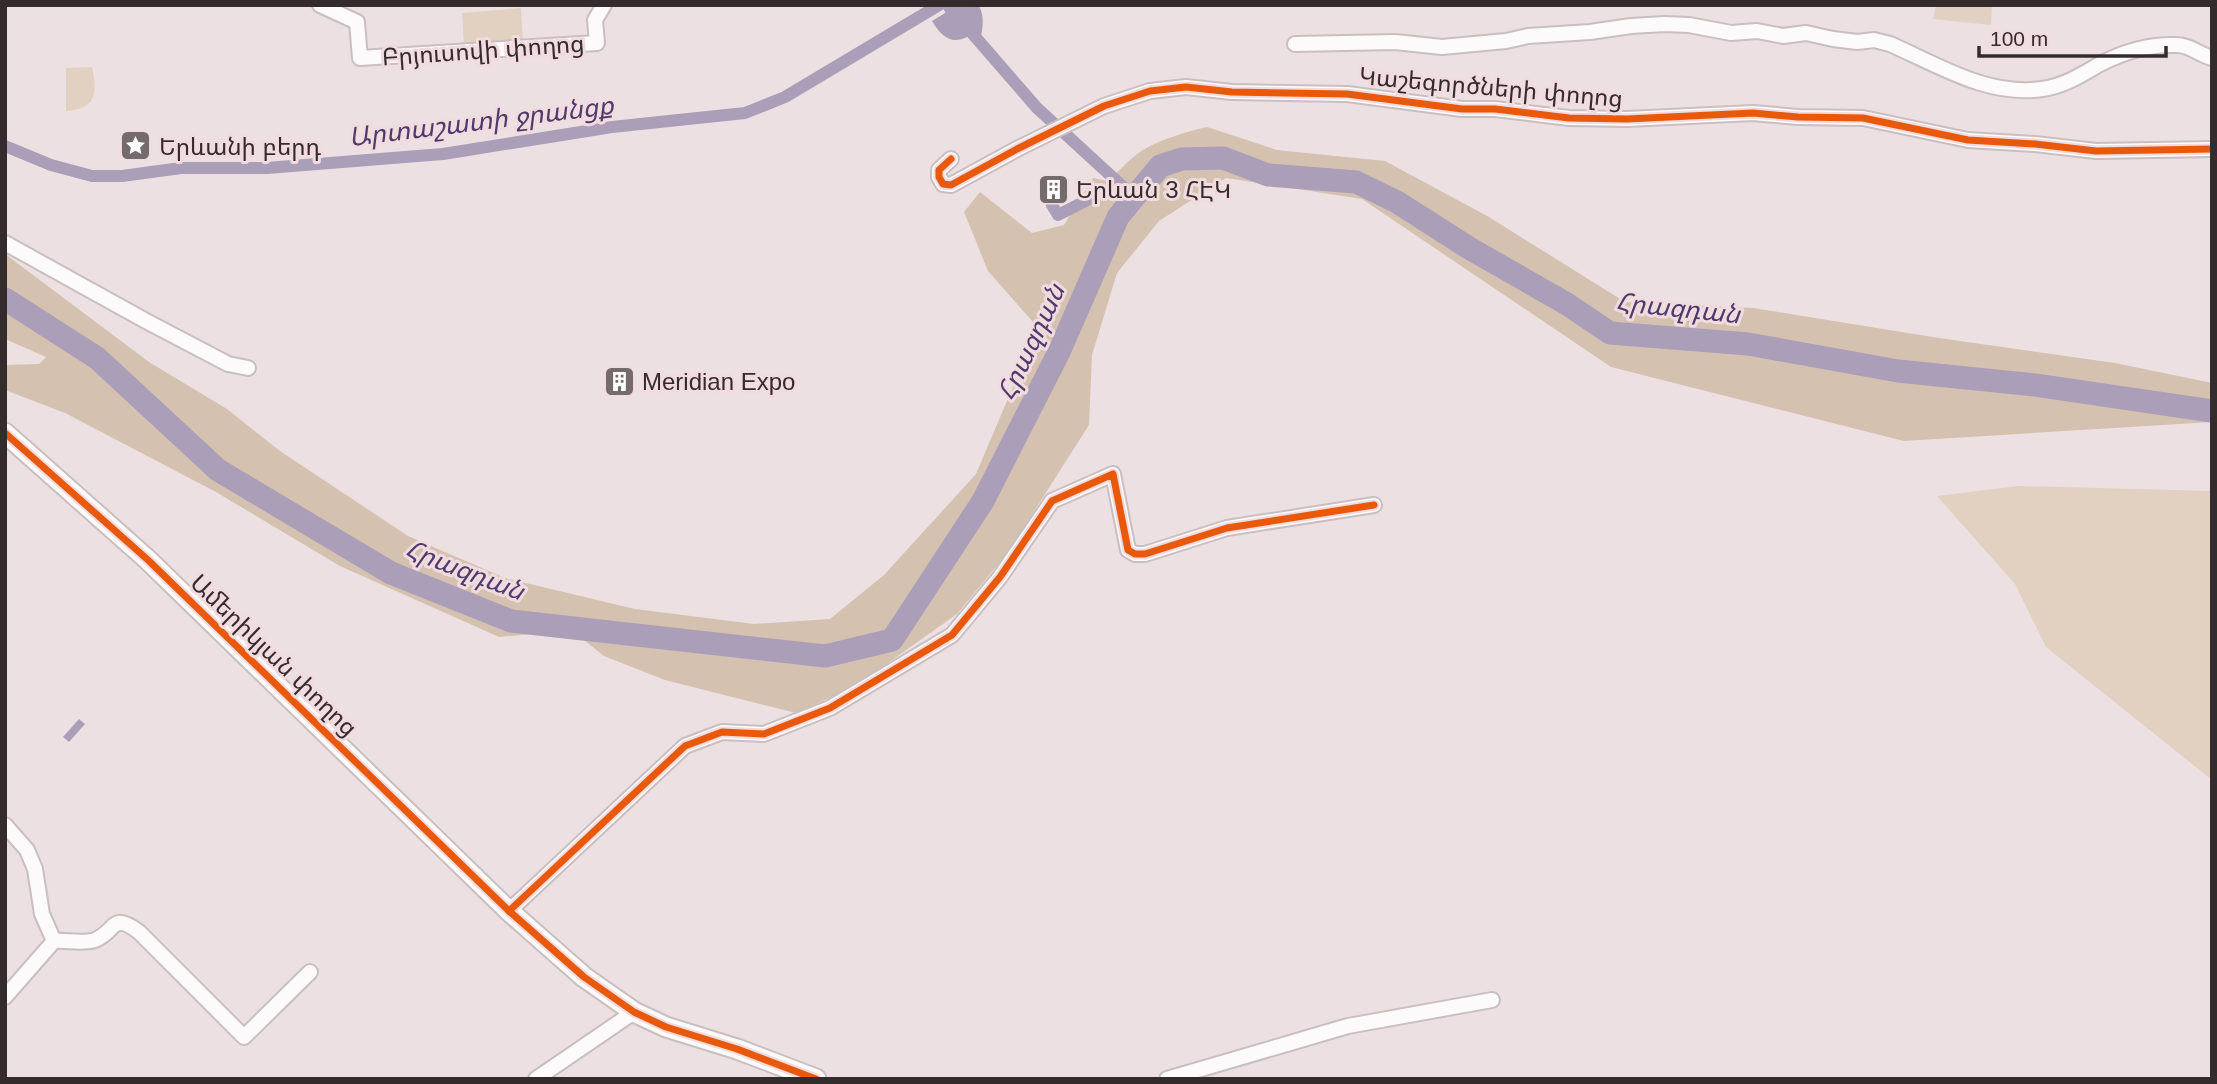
<svg xmlns="http://www.w3.org/2000/svg" width="2217" height="1084" font-family="Arial,'Noto Sans Armenian',sans-serif">
<style>
.green{fill:#e2d1c1}
.forest{fill:#d5c1b0}
.water{fill:#aa9eb8}
.lines{fill:none;stroke-linecap:round;stroke-linejoin:round}
.canal{stroke:#aa9eb8;stroke-width:12}
.river{stroke:#aa9eb8;stroke-width:23}
.street-casing{stroke:#c9bfc0;stroke-width:18}
.secondary-casing{stroke:#c9bfc0;stroke-width:23}
.street{stroke:#fcfafb;stroke-width:14}
.secondary{stroke:#fcfafb;stroke-width:19}
.cycleway-casing{stroke:#f2dbde;stroke-width:11}
.cycleway{stroke:#e8590c;stroke-width:7}
.labels{text-anchor:middle;dominant-baseline:central;stroke-width:6;stroke-linejoin:round;paint-order:stroke}
.street-label{font-size:24px;fill:#342b2d;stroke:#f2dbde}
.poi-label{font-size:24px;fill:#342b2d;stroke:#f2dbde;text-anchor:start}
.water-label{font-size:26px;font-style:italic;fill:#4d3b6d;stroke:#f2dbde}
</style>
<rect width="100%" height="100%" fill="#ede0e2"/>
<!-- green -->
<g class="green">
<path d="M 1936,5 L 1992,5 L 1991,25 L 1933,19 Z"/>
<path d="M 521,8 L 523,41 L 464,46 L 462,13 Z"/>
<path d="M 92,67 C 98,93 96,109 66,111 L 66,68 Z"/>
<path d="M 2018,486 L 2212,491 L 2212,780 L 2046,647 L 2015,584 L 1937,496 Z"/>
</g>
<!-- forest -->
<path class="forest" d="M 1207,127 L 1277,150 L 1385,161 L 1489,217 L 1625,302 L 1753,308 L 1939,338 L 2115,363 L 2212,383 L 2212,422 L 1904,441 L 1611,367 L 1362,199 L 1226,178 L 1159,221 L 1117,273 L 1092,355 L 1089,425 L 1008,552 L 957,614 L 854,687 L 796,713 L 665,680 L 604,656 L 580,637 L 544,633 L 499,637 L 340,566 L 216,492 L 65,413 L 5,390 L 5,365 L 39,364 L 46,357 L 5,339 L 5,254 L 149,362 L 227,409 L 280,451 L 408,536 L 505,578 L 635,609 L 754,624 L 830,619 L 884,575 L 976,474 L 1015,382 L 1033,322 L 988,271 L 964,212 L 980,192 L 1032,233 L 1064,225 L 1093,178 L 1107,181 C 1119,172 1128,160 1140,152 C 1155,141 1189,131 1207,127 Z"/>
<!-- water -->
<g class="water">
<path d="M 958,5 L 968,8 C 973,18 973,26 969,36 C 951,46 941,36 932,21 Z"/>
<path d="M 79,719 L 85,724 L 69,742 L 63,737 Z"/>
</g>
<g class="lines">
<!-- canal -->
<g class="canal">
<path d="M 948,5 L 959,24 L 971,32 L 1037,108 L 1133,196"/>
<path d="M 971,5 C 979,14 977,25 975,36"/>
<path d="M 5,146 L 51,165 L 92,176 L 122,176 L 181,168 L 267,168 L 443,154 L 612,127 L 745,113 L 785,97 L 939,5"/>
<path d="M 1049,193 L 1052,205 L 1058,215 L 1107,190 L 1124,188"/>
</g>
<!-- river -->
<path class="river" d="M 5,299 L 97,358 L 218,470 L 391,573 L 511,621 L 825,656 L 892,640 L 983,501 L 1059,352 L 1118,217 L 1160,166 L 1182,159 L 1223,158 L 1268,175 L 1356,182 L 1397,202 L 1469,248 L 1567,304 L 1610,333 L 1748,344 L 1898,371 L 2035,385 L 2212,411"/>
<defs>
<g id="street">
<path d="M 320,5 L 357,22 L 360,58 L 597,43 L 595,20 L 604,5"/>
<path d="M 1295,44 L 1395,42 L 1442,47 L 1506,41 L 1528,36 L 1590,32 L 1631,26 L 1664,24 L 1689,25 L 1731,33 L 1757,31 L 1783,36 L 1806,33 L 1833,39 L 1857,42 L 1874,40 L 1890,44 C 1938,65 1988,97 2042,89 C 2064,86 2081,75 2100,64 C 2123,52 2151,44 2177,45 C 2190,45 2200,55 2212,58"/>
<path d="M 951,159 L 939,170 L 939,177 L 943,184 L 951,185 L 1017,149 L 1104,106 L 1150,91 L 1186,87 L 1232,92 L 1347,94 L 1462,109 L 1495,109 L 1569,118 L 1627,119 L 1753,113 L 1798,117 L 1863,118 L 1968,140 L 2035,144 L 2096,151 L 2212,149"/>
<path d="M 5,243 L 146,321 L 228,364 L 248,368"/>
<path d="M 5,825 L 27,850 L 35,869 L 42,914 L 54,941"/>
<path d="M 509,911 L 685,746 L 722,732 L 764,734 L 830,708 L 952,635 L 1000,577 L 1052,501 L 1113,474 L 1128,550 L 1135,554 L 1145,554 L 1227,528 L 1374,505"/>
<path d="M 54,941 C 66,940 84,944 95,940 C 117,931 111,911 139,932 L 244,1037 L 310,972"/>
<path d="M 5,997 L 54,941"/>
<path d="M 536,1079 L 634,1012"/>
<path d="M 1167,1079 L 1348,1026 L 1492,1000"/>
</g>
<path id="secondary" d="M 5,433 L 148,560 L 509,911 L 584,977 L 634,1012 L 666,1027 L 737,1049 L 816,1079"/>
</defs>
<!-- street casing -->
<use href="#street" class="street-casing"/>
<!-- secondary casing -->
<use href="#secondary" class="secondary-casing"/>
<!-- street -->
<use href="#street" class="street"/>
<!-- secondary -->
<use href="#secondary" class="secondary"/>
<defs>
<g id="cycleway">
<path d="M 951,159 L 939,170 L 939,177 L 943,184 L 951,185 L 1017,149 L 1104,106 L 1150,91 L 1186,87 L 1232,92 L 1347,94 L 1462,109 L 1495,109 L 1569,118 L 1627,119 L 1753,113 L 1798,117 L 1863,118 L 1968,140 L 2035,144 L 2096,151 L 2212,149"/>
<path d="M 5,433 L 148,560 L 509,911 L 584,977 L 634,1012 L 666,1027 L 737,1049 L 816,1079"/>
<path d="M 509,911 L 685,746 L 722,732 L 764,734 L 830,708 L 952,635 L 1000,577 L 1052,501 L 1113,474 L 1128,550 L 1135,554 L 1145,554 L 1227,528 L 1374,505"/>
</g>
</defs>
<!-- cycleway casing -->
<use href="#cycleway" class="cycleway-casing"/>
<!-- cycleway -->
<use href="#cycleway" class="cycleway"/>
</g>
<!-- icons -->
<defs>
<symbol id="sight-square" viewBox="-11 -11 22 22"><rect x="-9" y="-9" width="18" height="18" rx="4" fill="#756a6c" stroke="#f2dbde"/><path d="M0-6L1.8-2.2L6-1.7L2.9 1.2L3.7 5.4L0 3.3L-3.7 5.4L-2.9 1.2L-6-1.7L-1.8-2.2Z" fill="#fff"/></symbol>
<symbol id="building-square" viewBox="-11 -11 22 22"><rect x="-9" y="-9" width="18" height="18" rx="4" fill="#756a6c" stroke="#f2dbde"/><path d="M-4-6H4V6H1V3H-1V6H-4ZM-2.5-4.3h1.7v1.8h-1.7ZM.8-4.3h1.7v1.8H.8ZM-2.5-1h1.7V.8h-1.7ZM.8-1h1.7V.8H.8Z" fill="#fff"/></symbol>
</defs>
<g fill-rule="evenodd">
<use href="#sight-square" x="118" y="128" width="35" height="35"/>
<use href="#building-square" x="1036" y="172" width="35" height="35"/>
<use href="#building-square" x="602" y="364" width="35" height="35"/>
</g>
<g class="labels">
<!-- street labels -->
<g class="street-label">
<text transform="translate(483 50) rotate(-4)">Բրյուսովի փողոց</text>
<text transform="translate(1491 87) rotate(5)">Կաշեգործների փողոց</text>
<text transform="translate(274 655) rotate(44)">Ամերիկյան փողոց</text>
</g>
<!-- poi labels -->
<g class="poi-label">
<text x="159" y="146">Երևանի բերդ</text>
<text x="1076" y="189">Երևան 3 ՀԷԿ</text>
<text x="642" y="381">Meridian Expo</text>
</g>
<!-- water labels -->
<g class="water-label">
<text transform="translate(481 121) rotate(-7)">Արտաշատի ջրանցք</text>
<text transform="translate(1678 308) rotate(6)">Հրազդան</text>
<text transform="translate(1031 342) rotate(-65)">Հրազդան</text>
<text transform="translate(465 570) rotate(21)">Հրազդան</text>
</g>
</g>
<!-- border -->
<rect width="2217" height="1084" fill="none" stroke="#342b2d" stroke-width="14"/>
<!-- scale -->
<path d="M1979 46v10h187v-10" fill="none" stroke="#342b2d" stroke-width="3.5"/>
<text x="1990" y="46" font-size="21" fill="#342b2d" stroke="#f2dbde" stroke-width="5" paint-order="stroke">100 m</text>
</svg>
